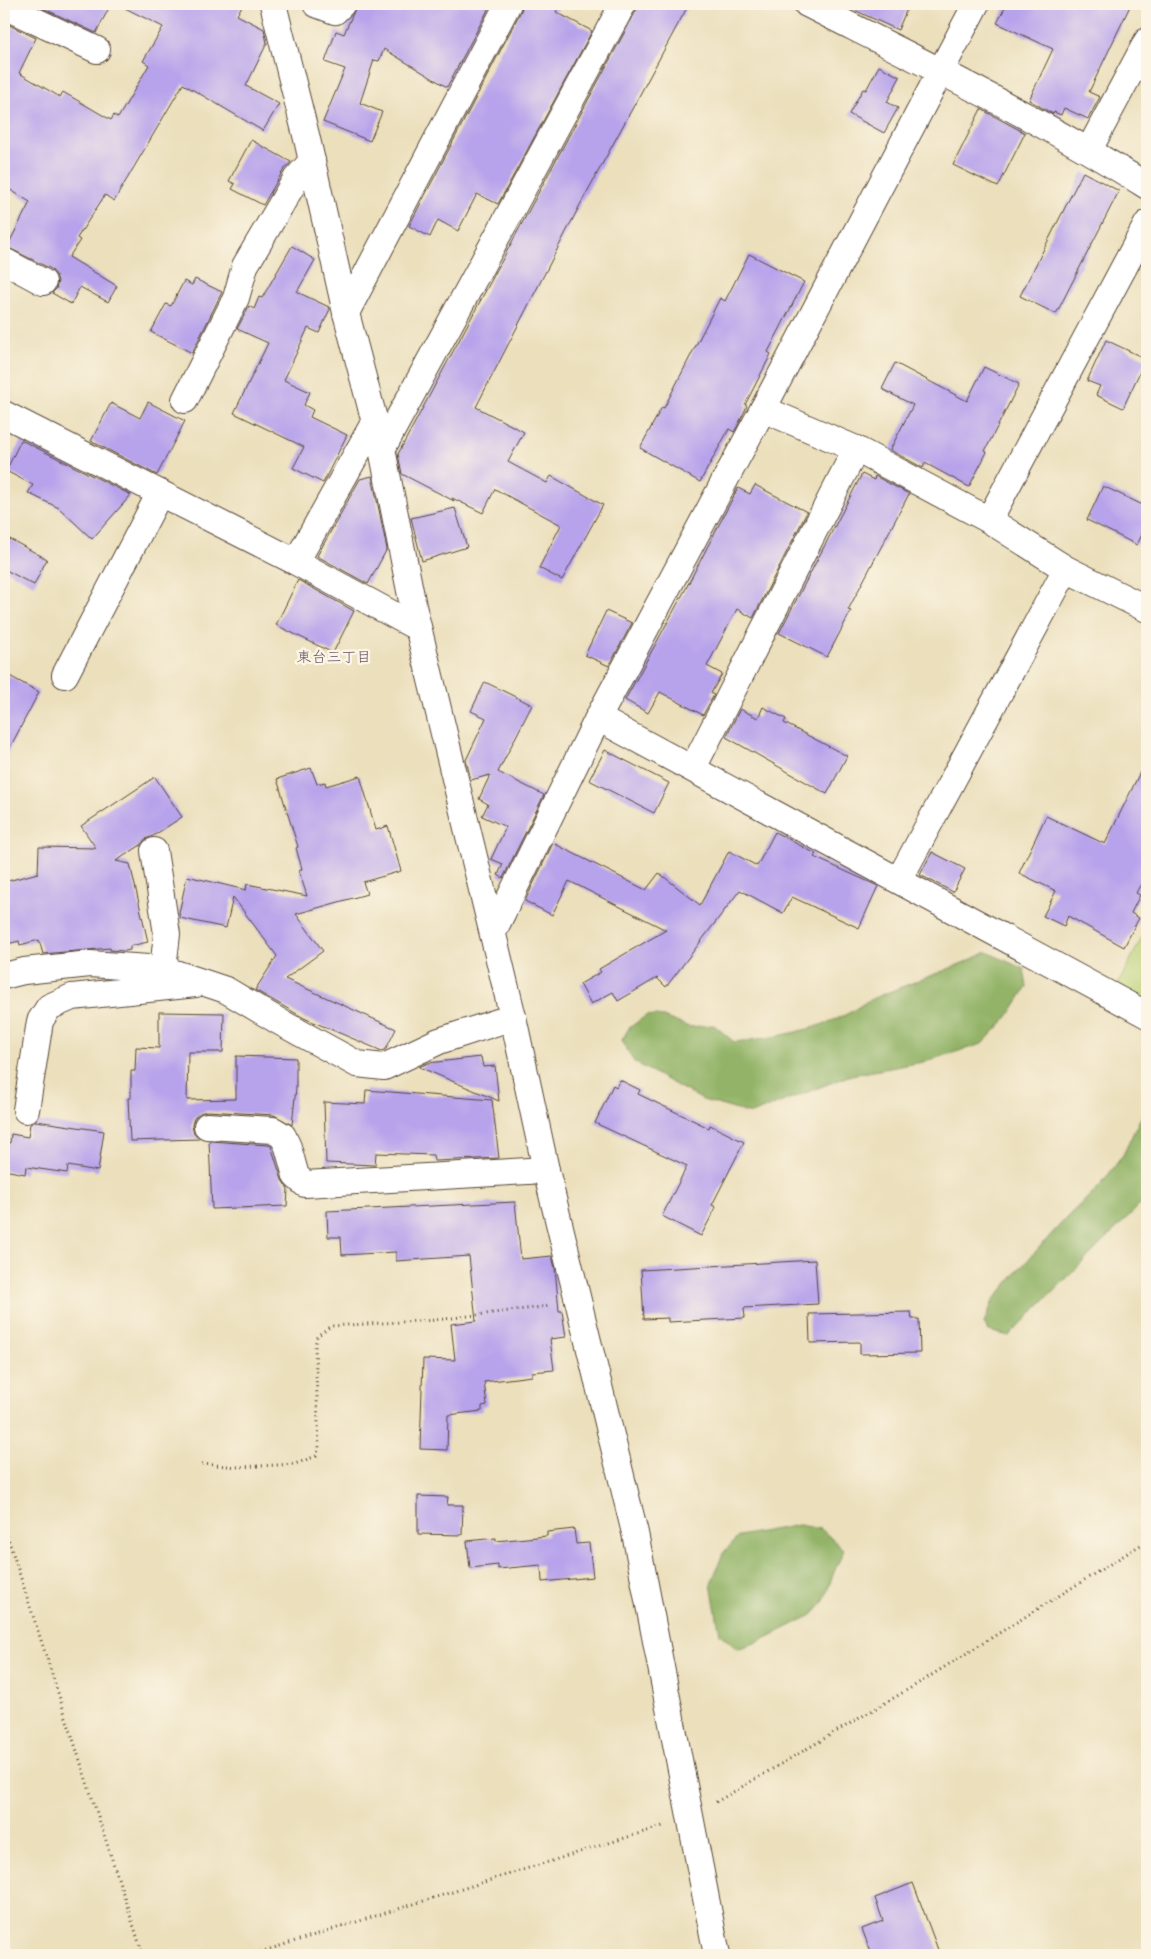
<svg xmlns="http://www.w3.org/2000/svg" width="1151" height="1959" font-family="Kalam,'Klee One',sans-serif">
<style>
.green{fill:#bad277;stroke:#7a7e4a}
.forest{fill:#93b468;stroke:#676f43}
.building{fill:#b7a3eb}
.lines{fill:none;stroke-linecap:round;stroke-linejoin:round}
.minor-casing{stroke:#554536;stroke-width:28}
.path{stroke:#554536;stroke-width:3;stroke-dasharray:1 4;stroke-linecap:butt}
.minor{stroke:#fff;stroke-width:26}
.labels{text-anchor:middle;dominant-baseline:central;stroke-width:5;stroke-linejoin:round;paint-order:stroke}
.neighbourhood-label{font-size:15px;fill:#665466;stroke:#fcf5e5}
</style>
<rect width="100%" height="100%" fill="#fcf5e5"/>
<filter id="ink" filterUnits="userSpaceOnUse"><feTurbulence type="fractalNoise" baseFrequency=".02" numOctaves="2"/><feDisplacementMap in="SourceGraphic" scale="10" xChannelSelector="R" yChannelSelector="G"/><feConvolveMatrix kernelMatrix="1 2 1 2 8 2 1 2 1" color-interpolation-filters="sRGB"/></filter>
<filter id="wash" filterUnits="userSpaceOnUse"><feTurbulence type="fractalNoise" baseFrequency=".0096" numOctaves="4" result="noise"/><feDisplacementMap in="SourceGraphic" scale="20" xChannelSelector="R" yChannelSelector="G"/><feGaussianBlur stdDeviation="1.12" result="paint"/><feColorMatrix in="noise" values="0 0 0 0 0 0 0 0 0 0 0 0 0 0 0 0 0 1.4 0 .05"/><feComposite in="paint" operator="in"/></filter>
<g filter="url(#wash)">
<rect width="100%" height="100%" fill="#ebdfbc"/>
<!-- green -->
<path class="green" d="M 1147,928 L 1147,1000 L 1117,986 Z"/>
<!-- forest -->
<g class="forest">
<path d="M 987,952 L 1024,969 L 1027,987 L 1007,1018 L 982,1044 L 923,1062 L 851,1075 L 751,1114 L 703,1100 L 634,1062 L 622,1040 L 629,1028 L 647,1015 L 663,1017 L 689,1027 L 714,1025 L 734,1042 C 771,1038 810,1032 845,1015 C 855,1011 863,1002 874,998 C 912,982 950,970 987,952 Z"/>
<path d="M 1147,1108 L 1146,1199 L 1009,1336 L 989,1331 L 984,1323 L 993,1301 L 1017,1272 L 1068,1216 L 1100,1186 L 1123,1155 L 1139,1121 Z"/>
<path d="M 799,1525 L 821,1529 L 844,1550 L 834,1572 L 823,1603 L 812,1615 L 758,1642 L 737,1649 L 720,1634 L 711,1584 L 723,1553 L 739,1536 Z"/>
</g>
<g id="blocks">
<!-- building -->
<g class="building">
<path d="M 34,4 L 111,4 L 96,33 Z"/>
<path d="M 117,4 L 243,4 L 237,15 L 264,29 L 267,43 L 246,86 L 279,104 L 263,131 L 183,84 L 114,201 L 105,195 L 77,238 L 80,240 L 69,257 L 117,286 L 108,302 L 80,287 L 71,304 L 52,293 L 56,289 L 58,281 L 56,275 L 51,269 L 7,247 L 30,202 L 4,186 L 4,39 L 9,25 L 36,38 L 19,73 L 60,97 L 63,92 L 111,120 L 114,115 L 118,118 L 149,65 L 143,61 L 163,27 Z"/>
<path d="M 357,4 L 491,4 L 447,87 L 384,49 L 379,61 L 374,60 L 360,103 L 382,112 L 370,141 L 323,122 L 345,69 L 325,62 L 336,31 L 344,34 Z"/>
<path d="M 523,4 L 560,4 L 556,12 L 592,31 L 498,204 L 477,194 L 458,231 L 438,220 L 430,237 L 409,226 L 521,11 Z"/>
<path d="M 638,4 L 689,4 L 580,205 L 476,407 L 524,432 L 508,462 L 547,483 L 551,476 L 603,505 L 562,580 L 539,568 L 561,525 L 495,489 L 483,513 L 452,498 L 454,501 L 402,474 L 398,454 L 636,11 Z"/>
<path d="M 841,4 L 909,4 L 898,30 Z"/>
<path d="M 1007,4 L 1131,4 L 1089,92 L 1100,97 L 1088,119 L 1064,108 L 1061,115 L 1054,112 L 1053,114 L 1029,100 L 1053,49 L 997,23 Z"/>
<path d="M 879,66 L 900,77 L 887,102 L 898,108 L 884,133 L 849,114 L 863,89 L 866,90 Z"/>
<path d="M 981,109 L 1025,133 L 998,187 L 953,165 Z"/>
<path d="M 251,140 L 291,162 L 283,171 L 263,205 L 232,189 L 235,184 L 229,181 Z"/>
<path d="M 1083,172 L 1119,191 L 1056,314 L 1020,296 Z"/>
<path d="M 292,246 L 315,260 L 297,292 L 329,307 L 330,309 L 319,333 L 308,328 L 284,380 L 310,392 L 304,405 L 313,410 L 310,417 L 347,435 L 323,483 L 293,468 L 304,447 L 234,413 L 268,343 L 237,329 L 249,306 L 254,309 L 259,297 L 262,298 Z"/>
<path d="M 749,254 L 804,282 L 768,352 L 771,354 L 745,405 L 747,406 L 737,427 L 734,432 L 729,429 L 700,482 L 640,448 L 662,407 L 664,408 L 720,298 L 725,301 Z"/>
<path d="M 195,279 L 222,292 L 192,353 L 151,332 L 166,304 L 171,306 L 184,281 L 192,285 Z"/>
<path d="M 1106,340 L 1146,359 L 1123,408 L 1096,395 L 1100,386 L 1087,381 Z"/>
<path d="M 895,363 L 967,401 L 984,367 L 1019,384 L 985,451 L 987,452 L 969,487 L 925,463 L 923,468 L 890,450 L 913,405 L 882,389 Z"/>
<path d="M 148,402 L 185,421 L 157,475 L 91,441 L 111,403 L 140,418 Z"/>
<path d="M 21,440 L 131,495 L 92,539 L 59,508 L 28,493 L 33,485 L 6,471 Z"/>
<path d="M 862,474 L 874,480 L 875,476 L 909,494 L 848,610 L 851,611 L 827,657 L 779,633 Z"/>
<path d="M 372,476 L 387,549 L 368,584 L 317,556 L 360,479 Z"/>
<path d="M 755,485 L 807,512 L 753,618 L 737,609 L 707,666 L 722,674 L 711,693 L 714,695 L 703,715 L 660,692 L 648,713 L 625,700 L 684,592 L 738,488 L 750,494 Z"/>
<path d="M 1103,486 L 1147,507 L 1147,524 L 1137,545 L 1087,520 Z"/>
<path d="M 455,508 L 467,547 L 422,561 L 411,518 Z"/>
<path d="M 4,536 L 47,559 L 34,585 L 4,569 Z"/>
<path d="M 298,580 L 354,611 L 333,653 L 276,625 Z"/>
<path d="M 606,611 L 632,623 L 609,666 L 585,655 Z"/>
<path d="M 4,673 L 39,692 L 4,759 Z"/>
<path d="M 485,682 L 532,705 L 498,772 L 544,795 L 503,878 L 498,875 L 503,864 L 491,859 L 506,827 L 482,816 L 488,804 L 479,799 L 490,775 L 471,780 L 466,760 L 486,718 L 471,711 Z"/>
<path d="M 763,707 L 786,719 L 784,723 L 847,756 L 827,794 L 726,737 L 740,709 L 758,718 Z"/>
<path d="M 605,750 L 669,783 L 654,813 L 589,780 Z"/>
<path d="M 1147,758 L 1147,872 L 1136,893 L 1140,895 L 1131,913 L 1139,918 L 1124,947 L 1068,916 L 1064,926 L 1043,916 L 1056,891 L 1019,873 L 1046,816 L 1105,844 Z"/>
<path d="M 311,768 L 317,784 L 325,782 L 326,786 L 360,776 L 376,830 L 388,826 L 401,871 L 363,882 L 367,894 L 296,914 L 323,951 L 285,979 L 396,1029 L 386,1049 L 382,1051 L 304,1018 L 255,990 L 277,956 L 233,897 L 226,928 L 180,918 L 179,913 L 187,876 L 246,890 L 247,884 L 307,896 L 299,871 L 302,869 L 296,848 L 298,847 L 277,779 Z"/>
<path d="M 155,777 L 182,817 L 153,836 L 145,839 L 141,845 L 116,861 L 130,864 L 148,942 L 130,946 L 130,950 L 124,951 L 110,950 L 110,948 L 43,954 L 39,940 L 20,945 L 19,941 L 4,945 L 4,882 L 38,873 L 39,847 L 96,848 L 81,826 Z"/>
<path d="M 775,832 L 816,854 L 814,857 L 878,886 L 859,928 L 792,897 L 783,913 L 740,890 L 666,987 L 657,978 L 618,1001 L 613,992 L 591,1004 L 580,984 L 601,972 L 599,969 L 666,930 L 569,881 L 552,915 L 525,901 L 553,843 L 646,890 L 659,873 L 700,905 L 729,851 L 757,866 Z"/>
<path d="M 932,852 L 965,869 L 953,892 L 920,875 Z"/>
<path d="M 159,1012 L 224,1013 L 223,1052 L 188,1052 L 187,1100 L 236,1099 L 236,1056 L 296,1058 L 296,1088 L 292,1125 L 274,1115 L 207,1111 L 200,1113 L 194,1118 L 192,1125 L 194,1133 L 199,1139 L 130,1141 L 128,1098 L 131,1098 L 131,1071 L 135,1071 L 136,1047 L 159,1048 Z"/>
<path d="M 481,1057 L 483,1067 L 495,1066 L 499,1101 L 419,1067 L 428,1063 Z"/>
<path d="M 620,1080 L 640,1090 L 638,1094 L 709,1128 L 710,1125 L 744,1142 L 712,1205 L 716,1207 L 701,1236 L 662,1216 L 687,1166 L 595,1123 L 613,1085 L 616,1087 Z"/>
<path d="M 366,1090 L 492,1100 L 499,1158 L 434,1161 L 433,1155 L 376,1153 L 375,1165 L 326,1163 L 324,1102 L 365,1104 Z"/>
<path d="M 36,1121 L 104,1131 L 98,1171 L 68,1166 L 67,1173 L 26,1167 L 25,1174 L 4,1170 L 4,1142 L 10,1143 L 11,1134 L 28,1137 L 30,1124 Z"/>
<path d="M 209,1141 L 268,1145 L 271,1146 L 282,1180 L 288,1189 L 287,1206 L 212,1209 Z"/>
<path d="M 515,1202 L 521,1259 L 552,1256 L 555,1268 L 559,1311 L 562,1311 L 566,1337 L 550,1339 L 554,1370 L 532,1372 L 532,1376 L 484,1382 L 487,1405 L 482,1406 L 482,1411 L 448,1415 L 447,1450 L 420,1449 L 423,1359 L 455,1360 L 451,1324 L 476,1321 L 469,1256 L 396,1261 L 396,1252 L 342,1255 L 341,1237 L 328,1237 L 327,1211 Z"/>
<path d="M 815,1260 L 818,1304 L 744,1308 L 745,1318 L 668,1322 L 668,1318 L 644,1319 L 641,1270 Z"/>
<path d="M 911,1312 L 912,1319 L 919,1319 L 920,1353 L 860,1354 L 860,1342 L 810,1343 L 809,1314 Z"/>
<path d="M 418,1496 L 448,1497 L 447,1505 L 463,1505 L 462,1535 L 418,1534 Z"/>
<path d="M 574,1529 L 576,1544 L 589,1543 L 593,1577 L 542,1582 L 541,1565 L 498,1569 L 498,1565 L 470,1568 L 467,1541 L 496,1538 L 496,1541 L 547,1536 L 547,1532 Z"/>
<path d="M 913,1883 L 940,1955 L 872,1955 L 862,1929 L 883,1921 L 875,1898 Z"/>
</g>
</g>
</g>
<g filter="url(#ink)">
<use href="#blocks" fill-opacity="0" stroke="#554536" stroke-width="1"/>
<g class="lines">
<defs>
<g id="minor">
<path d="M 273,4 L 307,139 L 346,313 L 382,449 L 413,606 L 513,1017 L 546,1170 L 635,1533 L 717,1955"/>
<path d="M 316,4 L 335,11 L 342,4"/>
<path d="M 807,4 C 922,62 1038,118 1147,186"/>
<path d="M 4,6 L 97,50"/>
<path d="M 1089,150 L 1147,41"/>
<path d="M 4,261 L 43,282"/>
<path d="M 346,313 L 508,4"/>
<path d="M 185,400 L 236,298 L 245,266 L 296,179 L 312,161"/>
<path d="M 763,409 L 856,449 L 989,520 L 1066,569 L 1147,609"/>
<path d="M 4,414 L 296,562 L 418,628"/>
<path d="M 382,449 L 623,4"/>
<path d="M 989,520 L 1147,224"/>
<path d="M 296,562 L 375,421"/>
<path d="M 65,675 L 160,493"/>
<path d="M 598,718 L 1147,1015"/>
<path d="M 693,768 L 856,449"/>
<path d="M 154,851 L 167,934 L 163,969"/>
<path d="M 899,880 L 1066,569"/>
<path d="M 493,932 L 598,718 L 763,409 L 976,4"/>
<path d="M 4,976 L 24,971 L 90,964 L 163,969 L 226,990 L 280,1022 L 357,1064 L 384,1067 L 439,1041 L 513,1017"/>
<path d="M 26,1110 L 40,1021 L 49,1007 L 72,997 L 196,984"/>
<path d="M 207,1126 L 273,1130 L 283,1136 L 288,1147 L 296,1176 L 305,1184 L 546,1170"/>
</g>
</defs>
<!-- minor casing -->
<use href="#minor" class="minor-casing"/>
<!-- path -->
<g class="path">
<path d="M 202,1464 L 239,1467 L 295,1464 L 316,1456 L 319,1448 L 315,1346 L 317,1336 L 331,1326 L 436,1320 L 550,1306"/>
<path d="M 4,1526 L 143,1955"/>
<path d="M 716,1802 L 914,1686 L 1147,1541"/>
<path d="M 251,1955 L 663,1826"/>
</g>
<!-- minor -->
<use href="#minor" class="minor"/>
</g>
</g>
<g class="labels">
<!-- neighbourhood labels -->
<g class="neighbourhood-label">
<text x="334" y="658">東台三丁目</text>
</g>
</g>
<!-- margin -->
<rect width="1151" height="1959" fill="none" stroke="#fcf5e5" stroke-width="20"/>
</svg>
